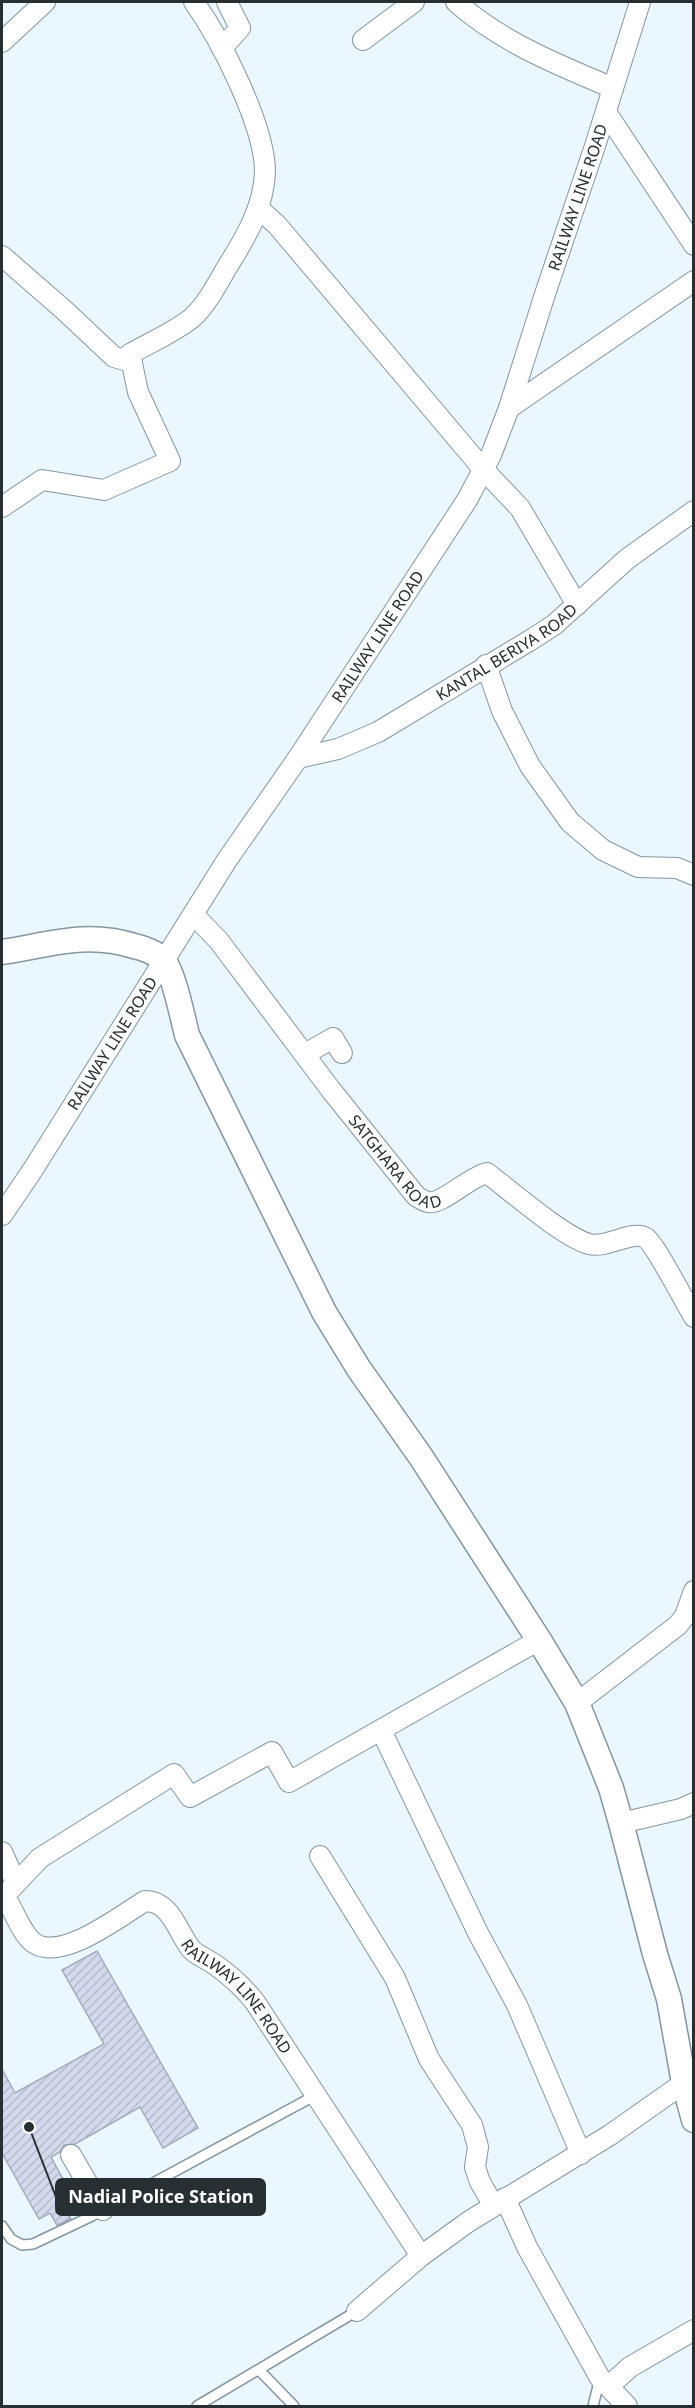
<svg xmlns="http://www.w3.org/2000/svg" width="695" height="2408" font-family="'Noto Sans',sans-serif">
<style>
.building{fill:url(#building-hatch);stroke:#a3aabc;stroke-width:1.5}
.lines{fill:none;stroke-linecap:round;stroke-linejoin:round}
.service-casing{stroke:#8496a1;stroke-width:12}
.minor-casing{stroke:#8496a1;stroke-width:22}
.tertiary-casing{stroke:#8496a1;stroke-width:27}
.service{stroke:#fff;stroke-width:9}
.minor{stroke:#fff;stroke-width:20}
.tertiary{stroke:#fff;stroke-width:24}
.labels{text-anchor:middle;dominant-baseline:central;stroke-width:4.5;stroke-linejoin:round;paint-order:stroke}
.street-label{font-size:16px;fill:#272f33;stroke:#fff}
.leader{fill:none;stroke:#272f33;stroke-width:2}
.callout-dot{fill:#272f33;stroke:#fff;stroke-width:2}
.callout{fill:#272f33;stroke:#272f33;stroke-width:2}
.callout-label{font-size:18px;text-anchor:middle;font-weight:bold;fill:#fff}
</style>
<defs>
<pattern id="building-hatch" width="6" height="6" patternUnits="userSpaceOnUse" patternTransform="scale(1.5)"><rect width="6" height="6" fill="#d3daed"/><path d="M-1 1l2-2M0 6l6-6M5 7l2-2" fill="none" stroke="#b5bbcc"/></pattern>
</defs>
<rect width="100%" height="100%" fill="#ebf7fe"/>
<!-- building -->
<path class="building" d="M 97,1951 L 198,2128 L 163,2148 L 140,2107 L 75,2144 L 64,2145 L 60,2152 L 51,2157 L 75,2201 L 64,2207 L 71,2219 L 57,2225 L 50,2213 L 39,2219 L 2,2153 L 2,2069 L 15,2093 L 104,2044 L 62,1970 Z"/>
<g class="lines">
<defs>
<g id="service">
<path d="M 2,2226 L 11,2239 L 22,2245 L 33,2244 L 92,2216 L 316,2095"/>
<path d="M 259,2370 L 294,2406"/>
<path d="M 197,2406 L 357,2311"/>
<path d="M 593,2406 L 600,2378"/>
</g>
<g id="minor">
<path d="M 456,2 C 501,42 558,65 613,88"/>
<path d="M 363,40 L 414,2"/>
<path d="M 2,42 L 45,2"/>
<path d="M 222,48 L 240,28 L 227,2"/>
<path d="M 606,112 L 694,245"/>
<path d="M 258,208 L 277,225 L 483,469 L 520,508 L 577,605"/>
<path d="M 2,256 L 64,310 L 114,357 L 132,362"/>
<path d="M 509,408 L 694,281"/>
<path d="M 2,507 L 42,480 L 104,490 L 170,461 L 138,392 L 130,354 C 149,343 177,331 193,317 C 208,303 218,282 229,264 C 246,237 264,206 265,172 C 265,126 221,40 194,2"/>
<path d="M 486,665 L 502,711 L 530,766 L 570,822 L 603,850 L 638,867 L 677,868 L 694,875"/>
<path id="s1" d="M 298,758 L 338,749 L 378,732 L 529,641 L 554,625 L 627,559 L 694,511"/>
<path id="s2" d="M 194,915 L 219,941 L 331,1090 L 416,1196 C 419,1198 424,1201 428,1202 C 442,1205 469,1177 487,1173 C 511,1191 562,1236 589,1244 C 607,1249 633,1229 646,1238 C 657,1247 684,1301 694,1317"/>
<path d="M 305,1054 L 333,1038 L 342,1053"/>
<path id="s3" d="M 2,1215 L 32,1171 L 227,860 L 298,758 L 467,500 L 491,455 L 509,408 L 546,291 L 595,146 L 640,2"/>
<path d="M 577,1703 L 678,1625 L 685,1616 L 694,1591"/>
<path d="M 381,1730 L 478,1933 L 517,2005 L 581,2154"/>
<path d="M 621,1823 L 681,1809 L 694,1803"/>
<path d="M 2,1852 L 16,1883"/>
<path d="M 320,1856 L 395,1978 L 429,2059 L 472,2125 L 478,2147 L 475,2167 L 480,2182 L 494,2206"/>
<path id="s4" d="M 2,1893 C 13,1906 20,1933 34,1943 C 62,1962 120,1916 145,1901 C 171,1901 177,1931 191,1949 C 196,1955 207,1959 214,1964 C 230,1975 243,1987 255,2002 L 421,2256"/>
<path d="M 4,1896 L 40,1858 L 174,1774 L 190,1797 L 272,1752 L 289,1782 L 539,1640"/>
<path d="M 71,2155 L 103,2210"/>
<path d="M 505,2198 L 527,2247 L 600,2378 L 627,2406"/>
<path d="M 357,2311 L 421,2256 L 468,2222 L 610,2135 L 684,2083"/>
<path d="M 609,2386 L 630,2367 L 694,2330"/>
</g>
<path id="tertiary" d="M 2,952 C 49,945 86,931 134,946 C 143,948 157,953 163,960 C 173,970 183,1019 187,1035 L 324,1312 L 359,1369 L 421,1457 L 539,1640 L 577,1703 L 611,1788 L 621,1823 L 655,1954 L 669,1999 L 684,2083 L 694,2120"/>
</defs>
<!-- service casing -->
<use href="#service" class="service-casing"/>
<!-- minor casing -->
<use href="#minor" class="minor-casing"/>
<!-- tertiary casing -->
<use href="#tertiary" class="tertiary-casing"/>
<!-- service -->
<use href="#service" class="service"/>
<!-- minor -->
<use href="#minor" class="minor"/>
<!-- tertiary -->
<use href="#tertiary" class="tertiary"/>
</g>
<g class="labels">
<!-- street labels -->
<g class="street-label">
<text stroke="none"><textPath href="#s3" startOffset="1176">RAILWAY LINE ROAD</textPath></text>
<text stroke="none"><textPath href="#s3" startOffset="690">RAILWAY LINE ROAD</textPath></text>
<text stroke="none"><textPath href="#s1" startOffset="236">KANTAL BERIYA ROAD</textPath></text>
<text stroke="none"><textPath href="#s3" startOffset="204">RAILWAY LINE ROAD</textPath></text>
<text stroke="none"><textPath href="#s2" startOffset="321">SATGHARA ROAD</textPath></text>
<text stroke="none"><textPath href="#s4" startOffset="320">RAILWAY LINE ROAD</textPath></text>
</g>
</g>
<!-- callouts -->
<path class="leader" d="M29 2127L56 2197"/>
<circle class="callout-dot" cx="29" cy="2127" r="6"/>
<rect class="callout" x="56" y="2179" width="209" height="36" rx="6"/>
<g class="callout-label">
<text x="161" y="2203">Nadial Police Station</text>
</g>
<!-- border -->
<rect width="695" height="2408" fill="none" stroke="#272f33" stroke-width="6"/>
</svg>
